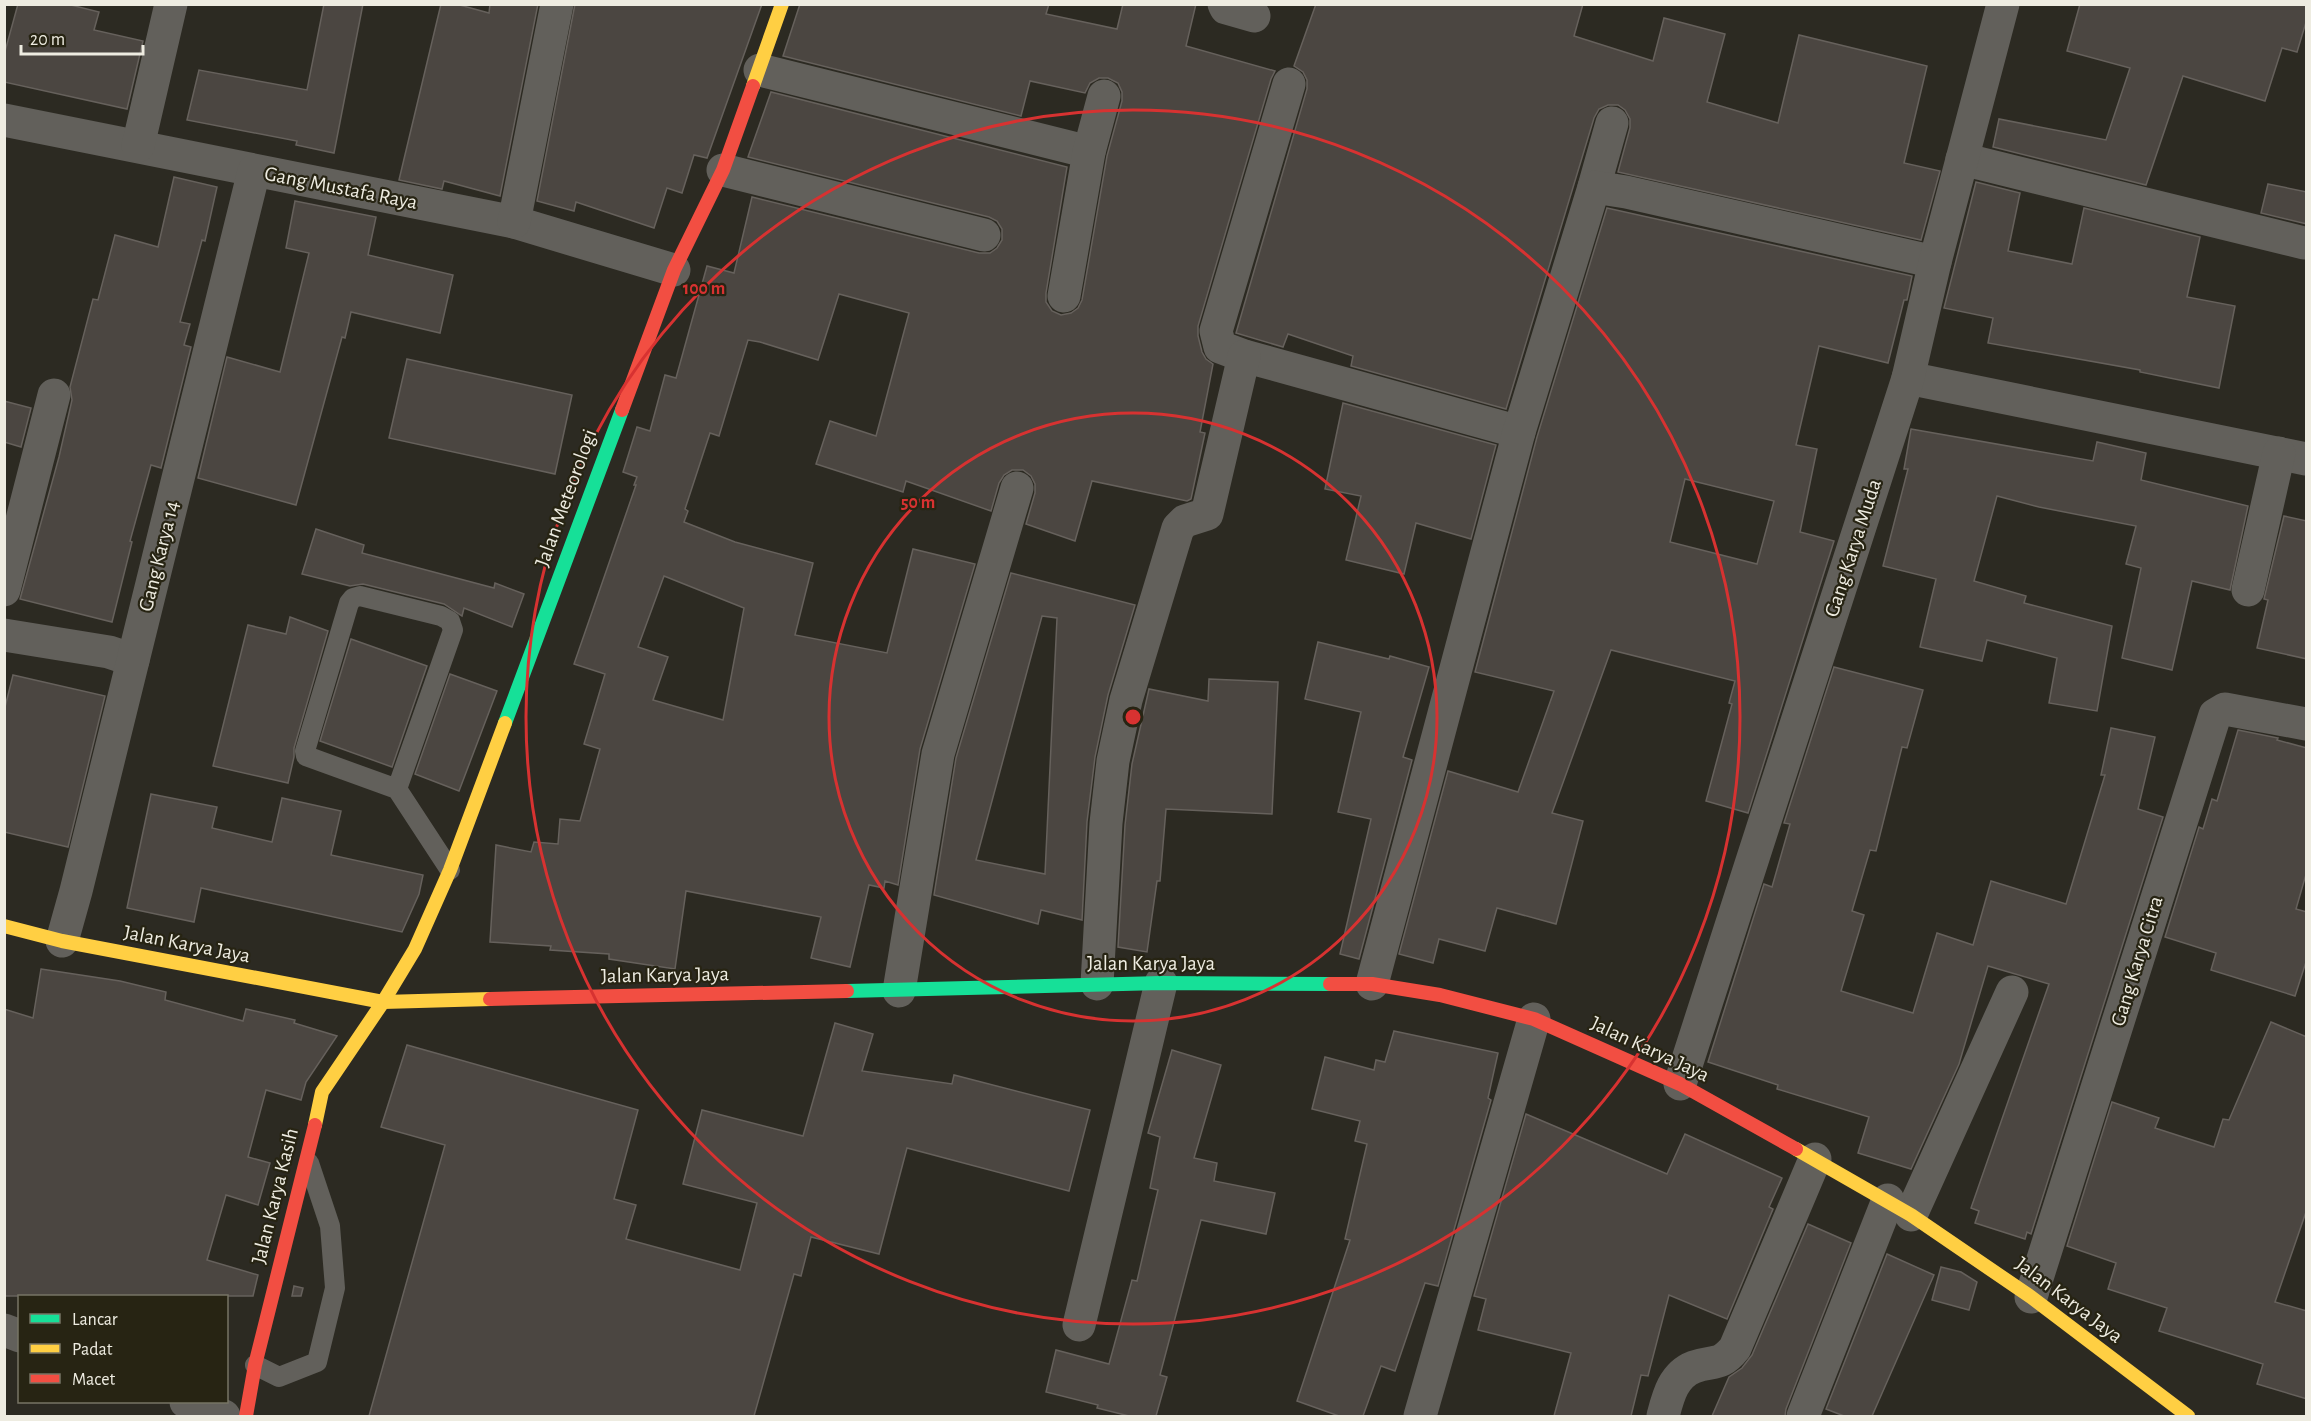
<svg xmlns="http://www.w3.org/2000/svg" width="2311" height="1421" font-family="'Alegreya Sans',sans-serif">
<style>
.building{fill:#4b4641;stroke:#66615c;stroke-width:1.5;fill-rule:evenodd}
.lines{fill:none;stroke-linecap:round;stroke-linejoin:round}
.lane{stroke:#62605b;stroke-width:20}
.street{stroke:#62605b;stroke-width:33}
.fast{stroke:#16e098;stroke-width:14}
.slow{stroke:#ffcf43;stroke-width:14}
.jam{stroke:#f24e42;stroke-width:14}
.ring{fill:none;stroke:#d73231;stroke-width:3}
.labels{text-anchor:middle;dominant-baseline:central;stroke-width:4.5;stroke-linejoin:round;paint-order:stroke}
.street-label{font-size:21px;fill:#eeece1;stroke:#272413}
.centre{fill:#d73231;stroke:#272413;stroke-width:3}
.ring-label{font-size:18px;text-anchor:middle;font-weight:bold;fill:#d73231;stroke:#272413;stroke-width:4.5;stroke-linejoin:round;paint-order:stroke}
</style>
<rect width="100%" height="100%" fill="#2c2a22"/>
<!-- building -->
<g class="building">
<path d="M 18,4 L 67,4 L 99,12 L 94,30 L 143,41 L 127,109 L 4,82 L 4,55 Z"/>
<path d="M 324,4 L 363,4 L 334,153 L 296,145 L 297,141 L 187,120 L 199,70 L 307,90 Z"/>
<path d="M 441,4 L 456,4 L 489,13 L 490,4 L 538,4 L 500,196 L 444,181 L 442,189 L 399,180 Z"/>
<path d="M 575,4 L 762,4 L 707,158 L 694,155 L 682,193 L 667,188 L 654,228 L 576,202 L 574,211 L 537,201 Z"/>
<path d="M 800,4 L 1049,4 L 1046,14 L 1117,29 L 1123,4 L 1196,4 L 1186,46 L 1275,71 L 1271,79 L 1198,326 L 1198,336 L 1202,352 L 1206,359 L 1213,364 L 1200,432 L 1205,433 L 1191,499 L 1187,501 L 1092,481 L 1075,541 L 1026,524 L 1035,493 L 1035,484 L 1031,476 L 1023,470 L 1012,470 L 1004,475 L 999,483 L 991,511 L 906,481 L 903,492 L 816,464 L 830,421 L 876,436 L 909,313 L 839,294 L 818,360 L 760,342 L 748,340 L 719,436 L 710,433 L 685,509 L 688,511 L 684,522 L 735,542 L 813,563 L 795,635 L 887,653 L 913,549 L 975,564 L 920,749 L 898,885 L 885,881 L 884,888 L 869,885 L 850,967 L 811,958 L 821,917 L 686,891 L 675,969 L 609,959 L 609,954 L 550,950 L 551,946 L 490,942 L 496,845 L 531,852 L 534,842 L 558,844 L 560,819 L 580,821 L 600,749 L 584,744 L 605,674 L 574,664 L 636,485 L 634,485 L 637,477 L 623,472 L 637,427 L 650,431 L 665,375 L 676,378 L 707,266 L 734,273 L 752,197 L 979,253 L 990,253 L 997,248 L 1002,240 L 1002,229 L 997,221 L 989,217 L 748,157 L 771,92 L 1067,167 L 1046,293 L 1046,302 L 1052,311 L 1061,315 L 1071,313 L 1078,308 L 1082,300 L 1107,156 L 1122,101 L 1122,92 L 1118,83 L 1108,78 L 1099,78 L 1090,83 L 1085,93 L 1030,81 L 1021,116 L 783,56 ZM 664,576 L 744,608 L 723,720 L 653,700 L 668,657 L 638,647 Z"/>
<path d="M 1316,4 L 1583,4 L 1574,36 L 1653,61 L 1664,18 L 1725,34 L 1707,102 L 1778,123 L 1799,35 L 1927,66 L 1904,163 L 1940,171 L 1921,240 L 1618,172 L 1630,128 L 1630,119 L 1625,110 L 1618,105 L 1608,105 L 1599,109 L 1594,118 L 1506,409 L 1351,366 L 1353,356 L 1288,334 L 1283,347 L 1236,333 L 1307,89 L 1307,80 L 1303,72 L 1294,66 Z"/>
<path d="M 2080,4 L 2307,4 L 2307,19 L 2297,52 L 2282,48 L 2265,101 L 2183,76 L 2146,185 L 1993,147 L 1999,119 L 2106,140 L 2130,68 L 2067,51 Z"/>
<path d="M 174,177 L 217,187 L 205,241 L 202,240 L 180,322 L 190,324 L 184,345 L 191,347 L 161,468 L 151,465 L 130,541 L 132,542 L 112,622 L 20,599 L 59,457 L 72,400 L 70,387 L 93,299 L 98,300 L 115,235 L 158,247 Z"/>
<path d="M 1976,182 L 2020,193 L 2008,251 L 2072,264 L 2084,208 L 2200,237 L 2187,297 L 2235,306 L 2219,388 L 2140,372 L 2140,370 L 1988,343 L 1993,318 L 1944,308 Z"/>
<path d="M 2268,184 L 2307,192 L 2307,224 L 2261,213 Z"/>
<path d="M 295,201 L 376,217 L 368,255 L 453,275 L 440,333 L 351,312 L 345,338 L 342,337 L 296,505 L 198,478 L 227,357 L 280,372 L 309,253 L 286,248 Z"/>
<path d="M 1607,208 L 1912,276 L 1907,300 L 1904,300 L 1888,363 L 1819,346 L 1796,445 L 1817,449 L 1800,532 L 1834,541 L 1748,813 L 1706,801 L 1732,704 L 1729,703 L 1735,681 L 1611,650 L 1552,813 L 1583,821 L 1556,924 L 1497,908 L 1485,951 L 1439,939 L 1433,963 L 1399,954 L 1448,771 L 1518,792 L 1554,691 L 1475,672 L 1537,437 ZM 1685,479 L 1774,501 L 1757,564 L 1670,542 Z"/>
<path d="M 407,359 L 572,395 L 555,474 L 389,438 Z"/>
<path d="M 4,401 L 31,408 L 21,447 L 4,442 Z"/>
<path d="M 1343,403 L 1496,445 L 1471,539 L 1416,523 L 1404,574 L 1346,560 L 1361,496 L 1325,489 Z"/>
<path d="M 1911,429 L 2093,461 L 2097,442 L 2146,453 L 2141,480 L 2248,506 L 2230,590 L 2192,581 L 2172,670 L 2122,658 L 2141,568 L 2126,564 L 2136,526 L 2039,507 L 1997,496 L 1974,581 L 2026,596 L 2024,603 L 2112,626 L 2097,711 L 2049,703 L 2057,658 L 1987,640 L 1982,661 L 1920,647 L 1936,579 L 1883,566 L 1908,469 L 1904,469 Z"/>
<path d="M 2284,516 L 2307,521 L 2307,659 L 2257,648 L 2268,600 L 2264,599 Z"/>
<path d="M 316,529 L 364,545 L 362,553 L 494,588 L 495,583 L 524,594 L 512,627 L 464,608 L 462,616 L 444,604 L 363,584 L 350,586 L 302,574 Z"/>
<path d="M 1011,573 L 1135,605 L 1108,695 L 1095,757 L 1087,822 L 1082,920 L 1041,910 L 1038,924 L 934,895 L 956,758 ZM 1042,616 L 1057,618 L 1045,874 L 976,860 Z"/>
<path d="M 290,617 L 328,631 L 294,748 L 294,757 L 288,783 L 213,766 L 248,625 L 286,634 Z"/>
<path d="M 351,639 L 427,666 L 392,767 L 320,741 Z"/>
<path d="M 1318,642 L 1389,659 L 1390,656 L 1429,667 L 1403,757 L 1412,760 L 1359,959 L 1340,954 L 1371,819 L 1338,812 L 1361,712 L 1305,699 Z"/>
<path d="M 1834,667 L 1923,690 L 1907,748 L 1902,747 L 1876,851 L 1870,850 L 1852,911 L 1864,915 L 1841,991 L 1913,1013 L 1937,933 L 1973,945 L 1991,881 L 2066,904 L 2105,775 L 2101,775 L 2111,728 L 2155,737 L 2138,809 L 2163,817 L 2031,1234 L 2027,1232 L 2025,1239 L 1975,1223 L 1979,1211 L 1971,1208 L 2049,984 L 1988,966 L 1959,1064 L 1911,1169 L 1858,1153 L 1869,1117 L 1777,1089 L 1778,1085 L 1708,1062 L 1764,884 L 1772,887 L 1790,824 L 1784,823 Z"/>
<path d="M 450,674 L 497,691 L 459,791 L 415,774 Z"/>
<path d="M 13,675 L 105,696 L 68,847 L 4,832 L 4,711 Z"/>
<path d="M 1209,679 L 1278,682 L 1272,814 L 1166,809 L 1160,881 L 1157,881 L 1147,952 L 1118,947 L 1125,825 L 1132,764 L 1149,689 L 1208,701 Z"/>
<path d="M 2238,730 L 2278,738 L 2277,740 L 2307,748 L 2307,871 L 2296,909 L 2307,912 L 2307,959 L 2295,996 L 2211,970 L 2216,953 L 2165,937 L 2199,827 L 2203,829 L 2212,799 L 2217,801 Z"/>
<path d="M 151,794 L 217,807 L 212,828 L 272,842 L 282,798 L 341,811 L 331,855 L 423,875 L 419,894 L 402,932 L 201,888 L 194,922 L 127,908 Z"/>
<path d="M 41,969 L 120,981 L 166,992 L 165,1000 L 243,1021 L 246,1009 L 295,1020 L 294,1023 L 337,1036 L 306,1082 L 301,1100 L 266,1090 L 248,1157 L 270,1163 L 258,1205 L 226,1195 L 207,1260 L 258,1275 L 253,1296 L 4,1296 L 4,1009 L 33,1018 Z"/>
<path d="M 2271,1022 L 2307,1037 L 2307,1209 L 2275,1302 L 2307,1311 L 2307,1399 L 2257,1384 L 2263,1364 L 2159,1331 L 2167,1308 L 2108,1289 L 2116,1263 L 2067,1246 L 2112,1102 L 2159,1118 L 2155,1128 L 2214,1147 L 2223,1119 L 2229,1120 Z"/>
<path d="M 835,1023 L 873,1034 L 862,1071 L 952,1084 L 954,1075 L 1090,1110 L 1069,1191 L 907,1148 L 879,1254 L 811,1237 L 801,1276 L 794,1274 L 754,1416 L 369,1416 L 445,1145 L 381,1127 L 407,1045 L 638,1110 L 614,1199 L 636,1205 L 626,1239 L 740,1270 L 757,1203 L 683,1184 L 702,1110 L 803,1136 Z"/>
<path d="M 1394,1031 L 1498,1053 L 1488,1098 L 1491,1100 L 1438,1286 L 1425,1283 L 1395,1371 L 1381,1366 L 1363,1416 L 1339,1416 L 1297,1401 L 1350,1240 L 1345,1239 L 1367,1144 L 1355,1141 L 1360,1121 L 1312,1109 L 1325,1057 L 1374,1070 L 1376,1060 L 1385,1062 Z"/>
<path d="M 1172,1050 L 1221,1065 L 1194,1158 L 1217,1163 L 1214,1181 L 1275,1193 L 1266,1234 L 1201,1220 L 1160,1375 L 1167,1377 L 1156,1416 L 1129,1416 L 1097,1408 L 1098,1405 L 1046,1392 L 1056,1350 L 1109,1364 L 1132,1280 L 1137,1281 L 1158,1190 L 1150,1188 L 1160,1137 L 1148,1133 Z"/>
<path d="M 1526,1114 L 1667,1174 L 1685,1134 L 1782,1178 L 1769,1207 L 1773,1209 L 1727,1319 L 1669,1295 L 1648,1376 L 1641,1375 L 1631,1416 L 1554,1416 L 1571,1353 L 1478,1330 L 1486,1299 L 1474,1296 Z"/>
<path d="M 1808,1224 L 1851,1243 L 1786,1409 L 1785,1416 L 1712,1416 L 1729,1377 L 1742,1368 L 1752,1355 Z"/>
<path d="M 1887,1254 L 1934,1275 L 1872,1416 L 1844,1416 L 1826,1409 Z"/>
<path d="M 1941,1267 L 1961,1272 L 1977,1282 L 1969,1310 L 1932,1300 Z"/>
<path d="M 294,1286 L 303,1288 L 301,1296 L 292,1296 Z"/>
</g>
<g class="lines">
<!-- lane -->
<g class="lane">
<path d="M 397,789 L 453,630 L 450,621 L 441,616 L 360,596 L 353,598 L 349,603 L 305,751 L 306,756 L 397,789 L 450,870"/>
<path d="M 255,1365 L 279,1377 L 317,1362 L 335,1288 L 330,1226 L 309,1163"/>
</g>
<!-- street -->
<g class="street">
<path d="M 1224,4 L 1226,8 L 1254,16"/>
<path d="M 760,70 L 1089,152"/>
<path d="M 1289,84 L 1216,331 L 1220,347 L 1244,356 L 1519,432"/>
<path d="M 4,120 L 514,222 L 674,270"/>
<path d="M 138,146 L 171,4"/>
<path d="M 1962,159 L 2304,243"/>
<path d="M 723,170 L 984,235"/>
<path d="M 1594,187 L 1612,123"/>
<path d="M 514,222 L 557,4"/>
<path d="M 1064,296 L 1089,152 L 1104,96"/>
<path d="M 1908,378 L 2306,459"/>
<path d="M 4,590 L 54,395"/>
<path d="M 2248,590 L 2279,453"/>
<path d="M 4,635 L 109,652 L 133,660"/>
<path d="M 62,941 L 76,891 L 254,171"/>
<path d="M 1097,984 L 1106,823 L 1113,761 L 1126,700 L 1178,528 L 1185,521 L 1207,514 L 1244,356"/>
<path d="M 1372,984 L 1519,432 L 1594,187 L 1626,192 L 1935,262"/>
<path d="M 899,991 L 938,754 L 1017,488"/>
<path d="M 1680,1084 L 1908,378 L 1935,262 L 2003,4"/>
<path d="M 1911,1215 L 2012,992"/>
<path d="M 2031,1297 L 2215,715 L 2225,709 L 2306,724"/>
<path d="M 1079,1325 L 1161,983"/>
<path d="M 4,1330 L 20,1336"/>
<path d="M 186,1402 L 224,1416"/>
<path d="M 1420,1416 L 1534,1019"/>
<path d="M 1663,1416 C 1668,1397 1673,1375 1694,1367 C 1713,1360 1720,1367 1735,1348 L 1815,1159"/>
<path d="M 1803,1416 L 1888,1200"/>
</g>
<!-- fast -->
<g class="fast">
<path d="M 505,723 L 622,410"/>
<path d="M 847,991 L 1161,983 L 1330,984"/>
</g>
<!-- slow -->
<g class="slow">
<path d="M 753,86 L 782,4"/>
<path d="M 4,926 L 62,941 L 383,1002 L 490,999"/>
<path d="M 315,1125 L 322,1092 L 383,1002 L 415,949 L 450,870 L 505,723"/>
<path d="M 1796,1149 L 1911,1215 L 2031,1297 L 2188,1416"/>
</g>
<!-- jam -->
<g class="jam">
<path d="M 622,410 L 674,270 L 723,170 L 753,86"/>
<path d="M 1330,984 L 1372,984 L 1440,995 L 1534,1019 L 1680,1084 L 1796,1149"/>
<path d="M 490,999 L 847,991"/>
<path d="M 246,1416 L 255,1365 L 315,1125"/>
</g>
</g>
<!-- distance rings -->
<g class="ring">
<circle cx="1133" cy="717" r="304"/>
<circle cx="1133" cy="717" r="607"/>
</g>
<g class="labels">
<!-- street labels -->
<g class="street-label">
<text transform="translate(341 188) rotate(11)">Gang Mustafa Raya</text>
<text transform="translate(566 498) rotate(-70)">Jalan Meteorologi</text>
<text transform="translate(1853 548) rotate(-72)">Gang Karya Muda</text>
<text transform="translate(159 556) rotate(-76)">Gang Karya 14</text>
<text transform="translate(187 944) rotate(11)">Jalan Karya Jaya</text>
<text transform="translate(2137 961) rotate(-73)">Gang Karya Citra</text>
<text x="1151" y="963">Jalan Karya Jaya</text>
<text transform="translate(665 975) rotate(-1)">Jalan Karya Jaya</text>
<text transform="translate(1650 1049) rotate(25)">Jalan Karya Jaya</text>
<text transform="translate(275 1196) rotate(-76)">Jalan Karya Kasih</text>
<text transform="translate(2069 1300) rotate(37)">Jalan Karya Jaya</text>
</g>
</g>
<circle cx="1133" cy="717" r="9" class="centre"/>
<g class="ring-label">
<text x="704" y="294">100 m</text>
<text x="918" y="508">50 m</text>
</g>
<!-- border -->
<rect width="2311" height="1421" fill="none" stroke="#eeece1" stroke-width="12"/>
<!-- legend -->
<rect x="18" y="1295" width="210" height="108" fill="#272413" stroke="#777465" stroke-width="1.5"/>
<rect x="30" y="1314" width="30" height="9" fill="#16e098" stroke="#777465" stroke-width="1.5"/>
<text x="72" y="1325" font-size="18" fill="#eeece1">Lancar</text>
<rect x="30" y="1344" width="30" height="9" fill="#ffcf43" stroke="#777465" stroke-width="1.5"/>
<text x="72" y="1355" font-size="18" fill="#eeece1">Padat</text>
<rect x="30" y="1374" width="30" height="9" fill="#f24e42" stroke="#777465" stroke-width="1.5"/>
<text x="72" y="1385" font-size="18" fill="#eeece1">Macet</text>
<!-- scale -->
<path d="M21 45v9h122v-9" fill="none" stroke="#eeece1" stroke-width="3"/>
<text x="30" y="45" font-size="18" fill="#eeece1" stroke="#272413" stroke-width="4.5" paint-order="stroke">20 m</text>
</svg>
